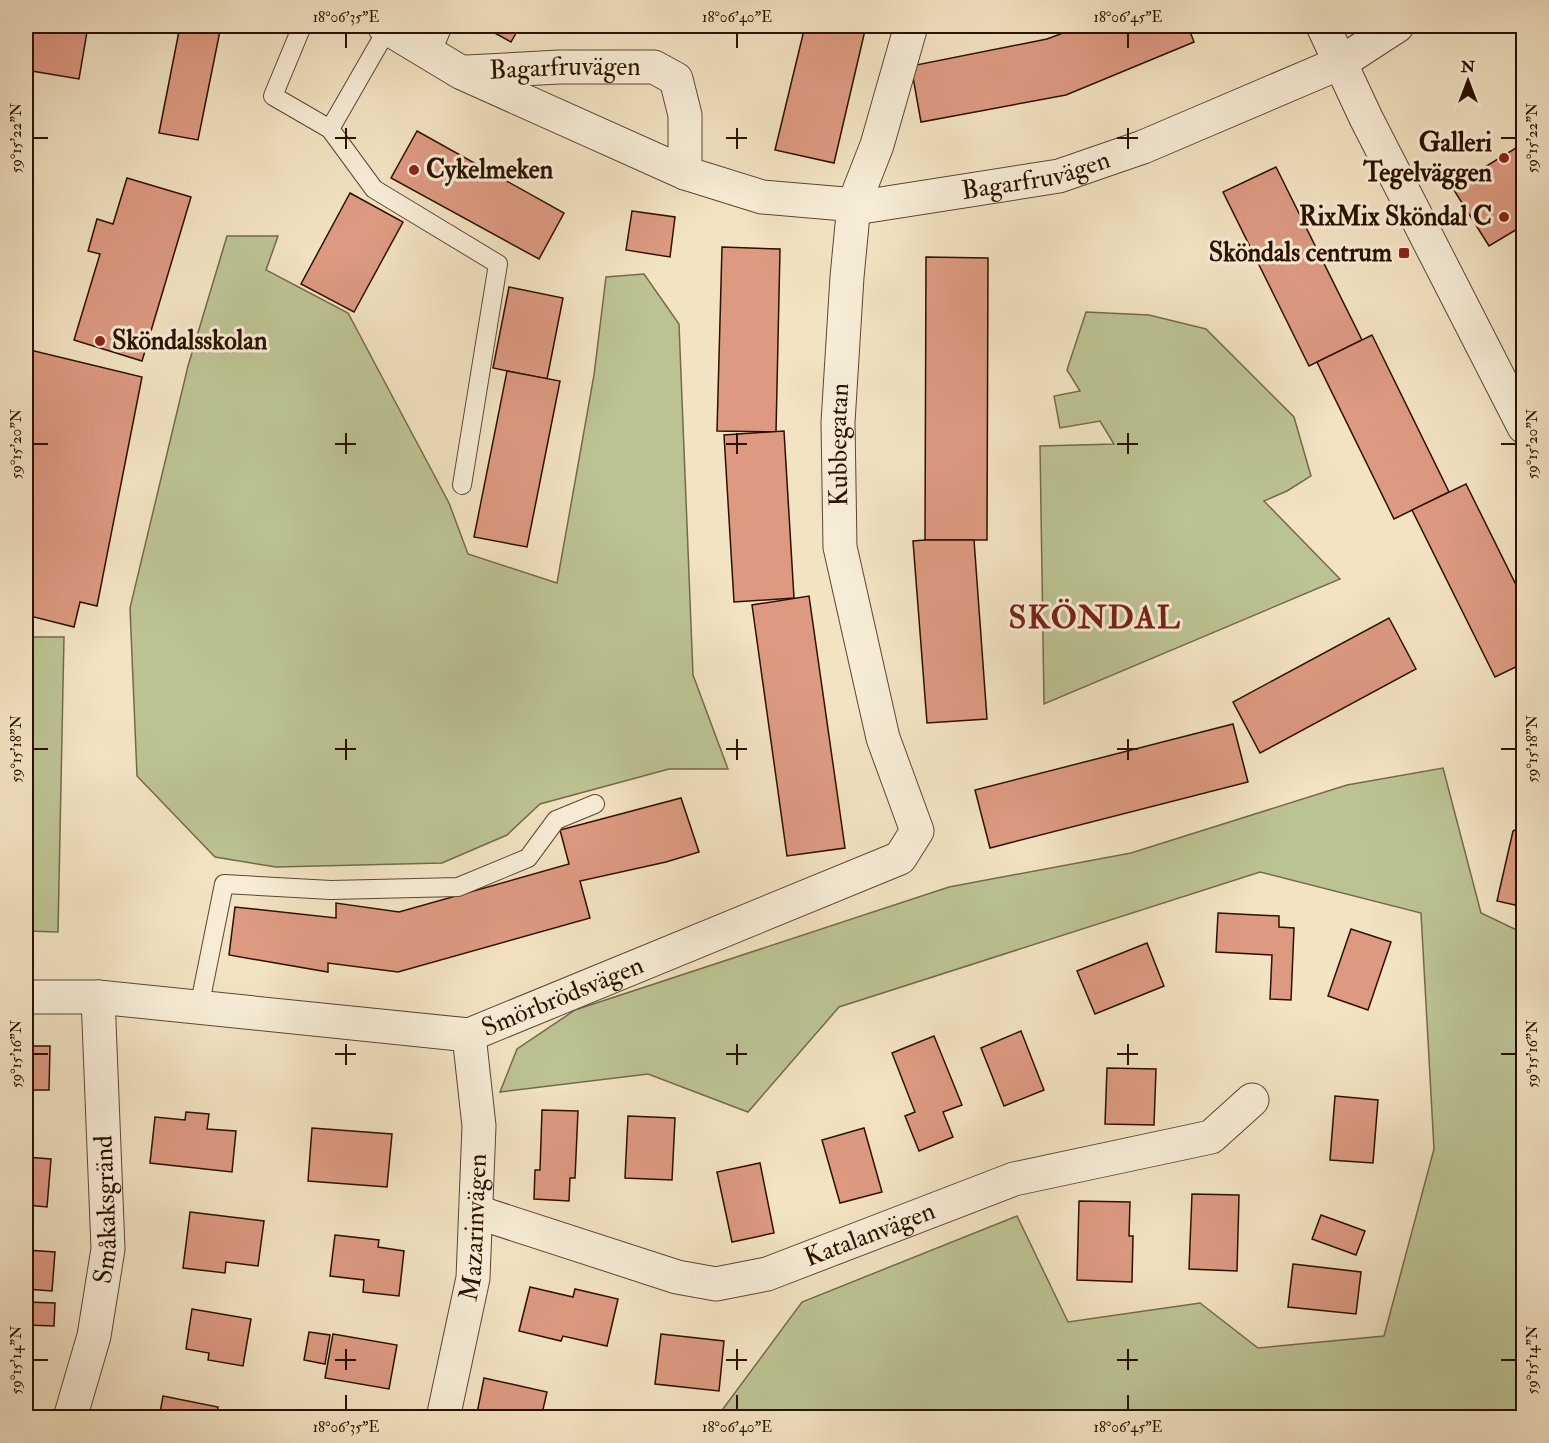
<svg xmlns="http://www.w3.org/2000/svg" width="1549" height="1443" font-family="'IM FELL Double Pica',serif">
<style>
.green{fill:#bcc393;stroke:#746a4a;stroke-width:1.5}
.building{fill:#dd9a81;stroke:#2c1001;stroke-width:1.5}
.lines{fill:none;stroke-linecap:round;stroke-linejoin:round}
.service-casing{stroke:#5e4531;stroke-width:20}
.minor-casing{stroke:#5e4531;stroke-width:35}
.service{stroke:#f7edd7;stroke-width:18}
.minor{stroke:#f7edd7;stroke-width:33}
.ticks{fill:none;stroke:#2c1001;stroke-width:2}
.poi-dot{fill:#8f2418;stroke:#f7edd7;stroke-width:2}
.labels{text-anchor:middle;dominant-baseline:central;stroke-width:6;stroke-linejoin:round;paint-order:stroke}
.street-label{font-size:26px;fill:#2c1001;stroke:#f7edd7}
.poi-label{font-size:26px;font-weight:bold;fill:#2c1001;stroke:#f7edd7;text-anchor:end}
.district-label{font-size:32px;font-weight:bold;letter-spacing:1.5px;fill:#7a1f14;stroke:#f7edd7}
.neatline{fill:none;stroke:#2c1001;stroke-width:2}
.ticks-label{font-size:15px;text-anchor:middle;fill:#2c1001}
</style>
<rect width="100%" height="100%" fill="#f2e3c2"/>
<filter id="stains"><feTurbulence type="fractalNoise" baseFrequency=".00333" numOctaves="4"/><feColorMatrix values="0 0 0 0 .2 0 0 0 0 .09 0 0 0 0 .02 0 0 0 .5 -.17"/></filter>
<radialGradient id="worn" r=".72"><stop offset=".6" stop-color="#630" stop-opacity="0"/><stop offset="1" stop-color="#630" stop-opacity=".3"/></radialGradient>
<!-- green -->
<g class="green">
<path d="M 227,236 L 278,236 L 266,270 L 348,313 L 449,503 L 468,554 L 557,583 L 594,375 L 606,277 L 644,274 L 679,324 L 693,675 L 728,769 L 669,769 L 540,804 L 507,835 L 442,863 L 276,867 L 215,857 L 137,776 L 130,608 L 188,366 Z"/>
<path d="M 1086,312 L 1149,315 L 1206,329 L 1294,417 L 1311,476 L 1287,491 L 1264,501 L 1340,579 L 1044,704 L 1040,446 L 1114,444 L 1100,421 L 1060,428 L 1054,396 L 1080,391 L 1067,370 Z"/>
<path d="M 26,637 L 64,637 L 58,932 L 26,931 Z"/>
<path d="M 1443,768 L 1481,913 L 1523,933 L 1523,1417 L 713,1417 L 720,1413 L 802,1302 L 1017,1216 L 1068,1322 L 1200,1303 L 1258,1348 L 1384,1336 L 1434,1149 L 1421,913 L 1260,872 L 839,1007 L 748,1112 L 648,1074 L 500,1092 L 517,1049 L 575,1010 L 949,887 L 1131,853 L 1347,785 Z"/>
</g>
<!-- building -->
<g class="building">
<path d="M 28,26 L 88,26 L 79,79 L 26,70 L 26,47 L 30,26 Z"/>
<path d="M 180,26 L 221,26 L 198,140 L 159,133 Z"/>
<path d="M 482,26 L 520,26 L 511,42 Z"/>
<path d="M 805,26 L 866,26 L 834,163 L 775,150 Z"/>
<path d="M 1082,26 L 1188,26 L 1194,42 L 1066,95 L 921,122 L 911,66 L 1047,39 Z"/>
<path d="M 417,131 L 564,213 L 539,259 L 391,178 Z"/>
<path d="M 1524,143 L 1524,159 L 1519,161 L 1524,168 L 1524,225 L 1489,246 L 1452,187 Z"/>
<path d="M 1276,167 L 1362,340 L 1309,366 L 1223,192 Z"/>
<path d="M 127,178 L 191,197 L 142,361 L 74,340 L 100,254 L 88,251 L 97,219 L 113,224 Z"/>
<path d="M 350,193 L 403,222 L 354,312 L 301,284 Z"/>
<path d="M 632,211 L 675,217 L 670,257 L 626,250 Z"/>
<path d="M 722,247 L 780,249 L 776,432 L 717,431 Z"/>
<path d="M 926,257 L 988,258 L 987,540 L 925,540 Z"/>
<path d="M 509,287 L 563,298 L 547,379 L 493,368 Z"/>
<path d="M 1372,335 L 1449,492 L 1394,519 L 1317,362 Z"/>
<path d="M 26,349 L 142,377 L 97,606 L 80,602 L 74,627 L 26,615 Z"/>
<path d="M 507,371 L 560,381 L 527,547 L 474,537 Z"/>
<path d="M 784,431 L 794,598 L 734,602 L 724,435 Z"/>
<path d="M 1466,484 L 1524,601 L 1524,663 L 1495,677 L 1412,510 Z"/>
<path d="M 925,540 L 974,540 L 987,719 L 927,723 L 913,541 Z"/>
<path d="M 809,596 L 845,848 L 787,856 L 752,605 Z"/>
<path d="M 1389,618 L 1416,669 L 1260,753 L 1233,702 Z"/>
<path d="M 1233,724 L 1248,782 L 990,848 L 975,790 Z"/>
<path d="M 681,798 L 699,852 L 666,862 L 580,881 L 590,918 L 398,972 L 328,963 L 328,972 L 229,955 L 235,907 L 336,918 L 336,903 L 399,912 L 569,864 L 560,830 Z"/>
<path d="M 1524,825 L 1524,907 L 1497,901 L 1513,831 Z"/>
<path d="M 1218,913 L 1279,916 L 1279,927 L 1294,928 L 1291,1000 L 1270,999 L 1272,955 L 1216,952 Z"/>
<path d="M 1351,929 L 1391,942 L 1368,1010 L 1328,996 Z"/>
<path d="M 1147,943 L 1164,986 L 1095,1014 L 1077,971 Z"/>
<path d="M 1021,1031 L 1044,1090 L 1004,1106 L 981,1048 Z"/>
<path d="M 934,1036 L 962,1105 L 943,1112 L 953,1137 L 919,1151 L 905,1116 L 915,1112 L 892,1053 Z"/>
<path d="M 26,1046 L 50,1046 L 49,1090 L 26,1090 Z"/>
<path d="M 1107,1068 L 1156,1069 L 1154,1125 L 1105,1124 Z"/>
<path d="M 1335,1096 L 1378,1100 L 1373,1163 L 1330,1160 Z"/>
<path d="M 542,1110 L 578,1111 L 575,1178 L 570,1178 L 569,1201 L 534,1199 L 535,1170 L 540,1170 Z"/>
<path d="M 186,1112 L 209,1114 L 207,1129 L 236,1131 L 232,1172 L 150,1163 L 155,1117 L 185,1120 Z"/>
<path d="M 628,1116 L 675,1118 L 672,1180 L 625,1178 Z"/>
<path d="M 312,1128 L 392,1134 L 387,1187 L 308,1181 Z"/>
<path d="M 864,1128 L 882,1192 L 840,1203 L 822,1140 Z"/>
<path d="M 26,1157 L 51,1159 L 47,1207 L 26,1205 Z"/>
<path d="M 760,1163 L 774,1233 L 732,1242 L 717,1172 Z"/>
<path d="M 1192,1194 L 1239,1195 L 1237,1271 L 1189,1269 Z"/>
<path d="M 1079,1201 L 1130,1202 L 1129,1236 L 1133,1236 L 1132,1282 L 1077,1280 Z"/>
<path d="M 190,1212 L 264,1221 L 258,1266 L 226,1262 L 225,1273 L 183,1268 Z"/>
<path d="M 1321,1215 L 1365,1231 L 1356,1255 L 1312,1239 Z"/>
<path d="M 335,1235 L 379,1240 L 378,1247 L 404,1251 L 399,1296 L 363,1292 L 364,1280 L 330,1276 Z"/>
<path d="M 26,1250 L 55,1252 L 52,1291 L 26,1289 Z"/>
<path d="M 1293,1264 L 1361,1272 L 1356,1314 L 1288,1307 Z"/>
<path d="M 530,1287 L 573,1297 L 575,1289 L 618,1299 L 607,1346 L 563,1336 L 561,1341 L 519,1331 Z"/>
<path d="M 26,1302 L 55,1303 L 54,1326 L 26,1325 Z"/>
<path d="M 192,1309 L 251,1319 L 243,1366 L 208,1360 L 209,1353 L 186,1349 Z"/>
<path d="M 309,1332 L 330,1335 L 325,1364 L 304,1360 Z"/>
<path d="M 333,1334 L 397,1345 L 389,1389 L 325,1378 Z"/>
<path d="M 661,1334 L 724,1341 L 719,1391 L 655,1384 Z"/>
<path d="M 26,1353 L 30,1353 L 27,1390 L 26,1390 Z"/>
<path d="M 484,1378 L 547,1392 L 541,1418 L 476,1418 Z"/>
<path d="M 163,1396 L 218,1407 L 216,1418 L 159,1418 Z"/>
</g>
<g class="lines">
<defs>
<g id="service">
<path d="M 302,26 L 273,96 L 330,129 L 388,28"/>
<path d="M 431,54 L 443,26"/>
<path d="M 330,129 L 374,189 L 498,264 L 462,485"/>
<path d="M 199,1008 L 224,884 L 331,890 L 458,887 L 528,858 L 556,820 L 595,804"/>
</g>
<g id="minor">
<path id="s1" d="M 384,26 L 462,73 L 685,173 L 762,197 L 868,206 L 1059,176 L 1143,147 L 1340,63 L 1397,26"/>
<path d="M 1323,26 L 1366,118 L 1524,427"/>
<path id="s2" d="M 467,72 L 560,67 L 654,67 L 676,79 L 685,115 L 685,173"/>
<path id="s3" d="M 26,997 L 98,997 L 469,1035 L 900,858 L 917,831 L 883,738 L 840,547 L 838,422 L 847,277 L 854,204 L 877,145 L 911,26"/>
<path id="s4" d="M 477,1212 L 677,1277 L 716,1284 L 767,1274 L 1014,1179 L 1211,1137 L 1252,1100"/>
<path id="s5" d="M 70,1418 L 94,1336 L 108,1249 L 98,997"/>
<path id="s6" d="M 443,1418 L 473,1278 L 479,1126 L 469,1035"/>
</g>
</defs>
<!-- service casing -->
<use href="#service" class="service-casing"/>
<!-- minor casing -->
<use href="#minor" class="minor-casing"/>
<!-- service -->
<use href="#service" class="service"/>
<!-- minor -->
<use href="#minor" class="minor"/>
</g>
<!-- ticks -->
<path class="ticks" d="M 346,33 L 346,48M 737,33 L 737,48M 1128,33 L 1128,48M 346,128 L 346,149M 737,128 L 737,149M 1128,128 L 1128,149M 33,138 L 48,138M 335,138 L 356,138M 726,138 L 747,138M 1117,138 L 1138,138M 1501,138 L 1516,138M 346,433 L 346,454M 737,433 L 737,454M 1128,433 L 1128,454M 33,444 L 48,444M 335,444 L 356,444M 726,444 L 747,444M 1117,444 L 1138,444M 1501,444 L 1516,444M 346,739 L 346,760M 737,739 L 737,760M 1128,739 L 1128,760M 33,749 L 48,749M 335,749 L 356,749M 726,749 L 747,749M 1117,749 L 1138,749M 1501,749 L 1516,749M 346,1044 L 346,1065M 737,1044 L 737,1065M 1128,1044 L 1128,1065M 33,1054 L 48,1054M 335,1054 L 356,1054M 726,1054 L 747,1054M 1117,1054 L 1138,1054M 1501,1054 L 1516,1054M 346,1349 L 346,1370M 737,1349 L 737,1370M 1128,1349 L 1128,1370M 33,1360 L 48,1360M 335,1360 L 356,1360M 726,1360 L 747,1360M 1117,1360 L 1138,1360M 1501,1360 L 1516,1360M 346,1395 L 346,1410M 737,1395 L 737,1410M 1128,1395 L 1128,1410"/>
<!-- markers -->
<g class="poi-dot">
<circle cx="1504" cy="158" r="6"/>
<circle cx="414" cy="170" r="6"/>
<circle cx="1504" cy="217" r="6"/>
<rect x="1398" y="247" width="12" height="12" rx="3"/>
<circle cx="100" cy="341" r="6"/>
</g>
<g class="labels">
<!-- street labels -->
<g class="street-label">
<text stroke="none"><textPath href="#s2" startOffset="98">Bagarfruvägen</textPath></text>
<text stroke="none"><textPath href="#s1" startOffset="693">Bagarfruvägen</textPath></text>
<text stroke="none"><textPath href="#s3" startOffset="1340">Kubbegatan</textPath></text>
<text stroke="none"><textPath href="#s3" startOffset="546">Smörbrödsvägen</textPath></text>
<text stroke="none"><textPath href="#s5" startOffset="213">Småkaksgränd</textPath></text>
<text stroke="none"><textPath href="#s6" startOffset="194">Mazarinvägen</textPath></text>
<text stroke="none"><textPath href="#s4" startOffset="412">Katalanvägen</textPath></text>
</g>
<!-- poi labels -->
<g class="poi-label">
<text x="1492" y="143">Galleri<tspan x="1492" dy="30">Tegelväggen</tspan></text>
<text x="426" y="170" text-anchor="start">Cykelmeken</text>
<text x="1492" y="217">RixMix Sköndal C</text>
<text x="1392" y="253">Sköndals centrum</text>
<text x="112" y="341" text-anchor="start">Sköndalsskolan</text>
</g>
<!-- district labels -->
<g class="district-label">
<text x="1095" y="618">SKÖNDAL</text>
</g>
</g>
<!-- margin -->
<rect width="1549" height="1443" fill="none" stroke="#f2e3c2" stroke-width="66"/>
<!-- north arrow -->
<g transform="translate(1468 81)" stroke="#f7edd7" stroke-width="4.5" paint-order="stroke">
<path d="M0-4.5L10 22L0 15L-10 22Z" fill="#2c1001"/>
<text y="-9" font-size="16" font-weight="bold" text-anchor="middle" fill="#2c1001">N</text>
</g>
<rect x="33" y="33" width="1483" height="1377" class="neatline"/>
<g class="ticks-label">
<text x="346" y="22">18°06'35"E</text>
<text x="737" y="22">18°06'40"E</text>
<text x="1128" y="22">18°06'45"E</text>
<text transform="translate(16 138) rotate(-90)" y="5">59°15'22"N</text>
<text transform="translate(1532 138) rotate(-90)" y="5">59°15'22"N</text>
<text transform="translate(16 444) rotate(-90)" y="5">59°15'20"N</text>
<text transform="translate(1532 444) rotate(-90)" y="5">59°15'20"N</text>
<text transform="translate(16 749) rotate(-90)" y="5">59°15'18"N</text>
<text transform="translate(1532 749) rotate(-90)" y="5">59°15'18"N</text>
<text transform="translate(16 1054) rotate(-90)" y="5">59°15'16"N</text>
<text transform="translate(1532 1054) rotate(-90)" y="5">59°15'16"N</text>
<text transform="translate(16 1360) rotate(-90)" y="5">59°15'14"N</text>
<text transform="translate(1532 1360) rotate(-90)" y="5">59°15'14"N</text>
<text x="346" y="1432">18°06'35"E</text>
<text x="737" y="1432">18°06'40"E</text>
<text x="1128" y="1432">18°06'45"E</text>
</g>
<rect width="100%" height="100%" filter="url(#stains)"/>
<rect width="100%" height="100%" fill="url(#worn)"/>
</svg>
